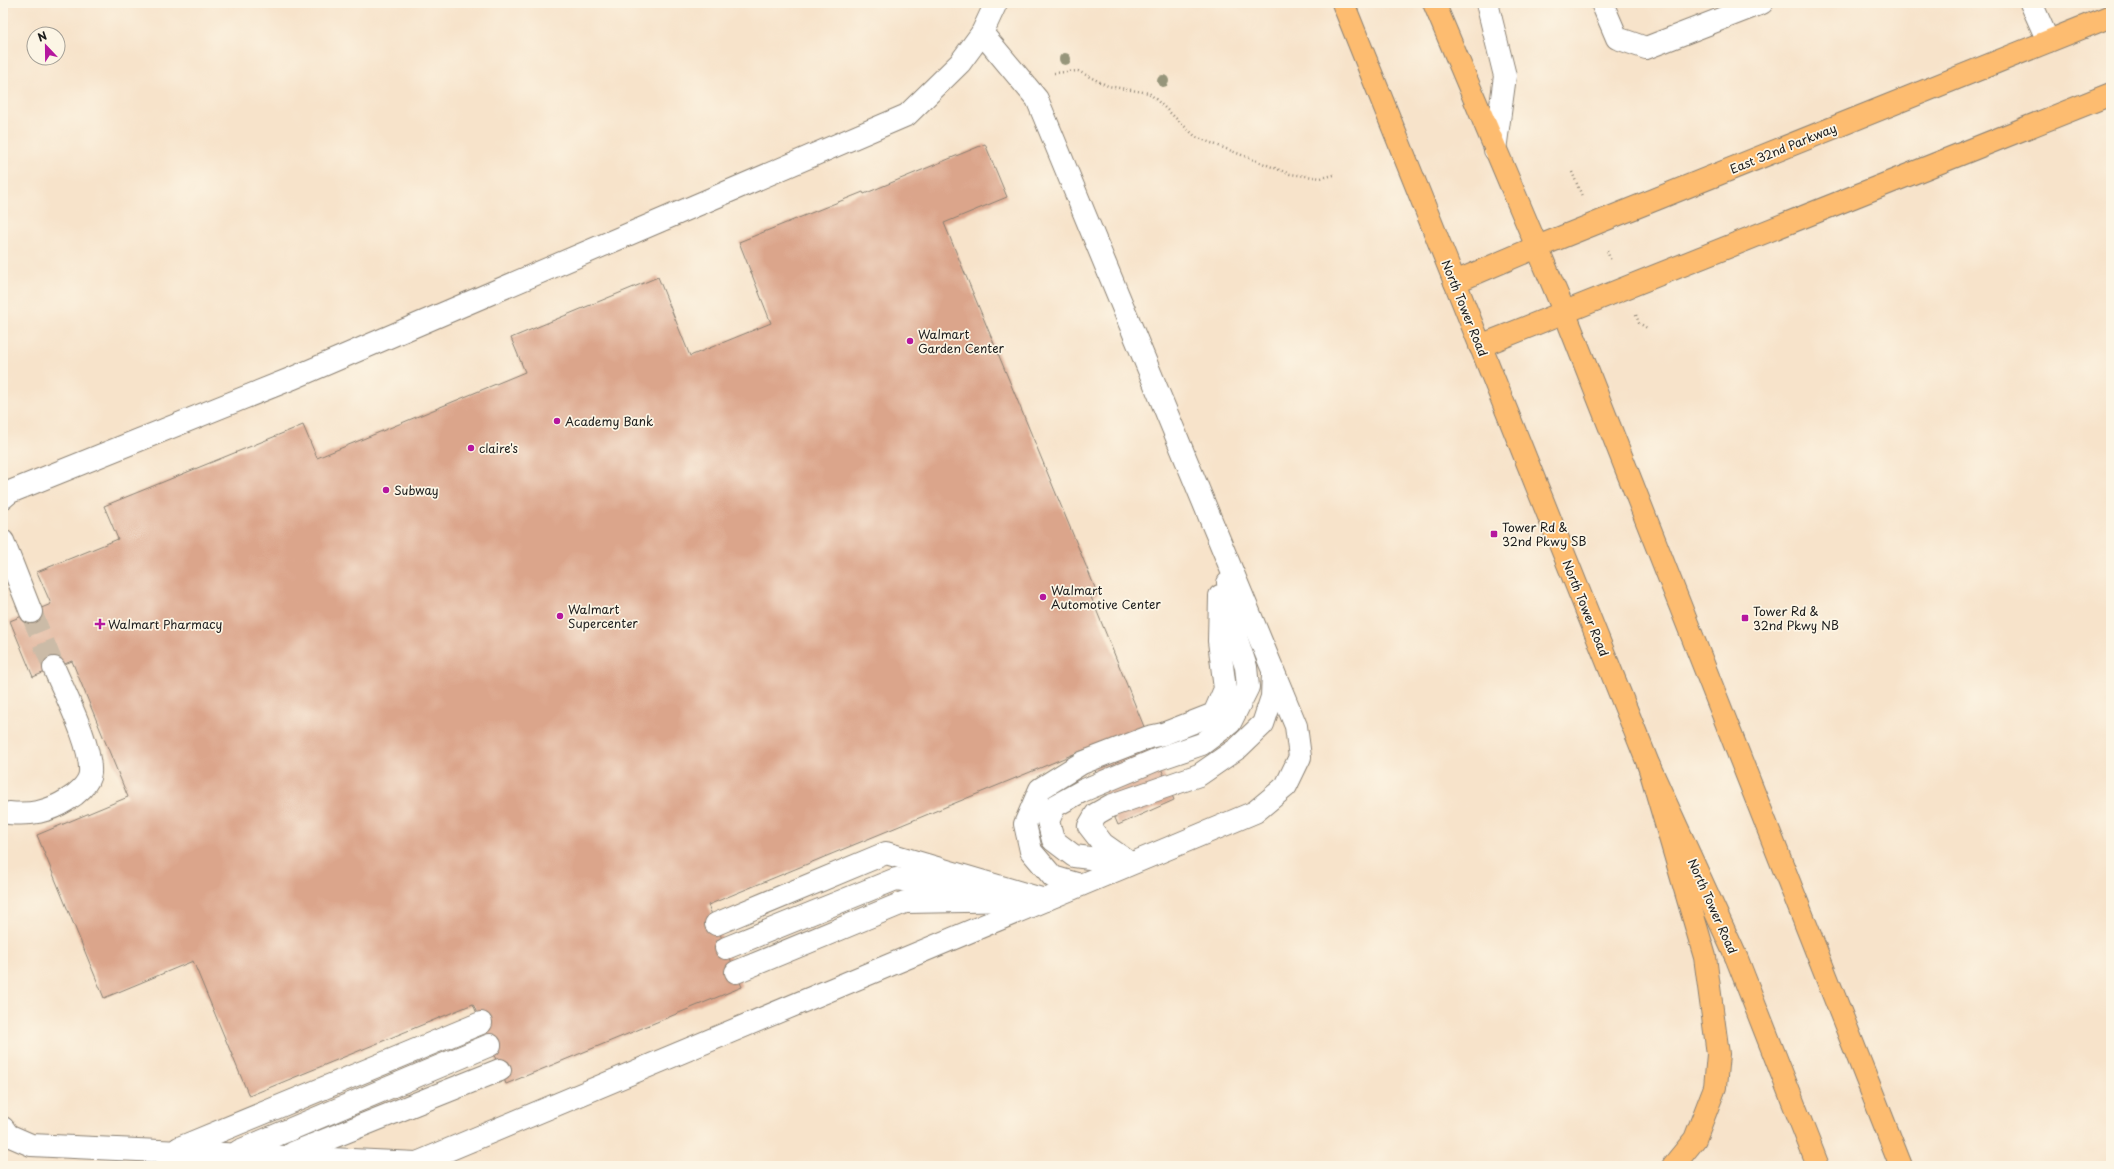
<svg xmlns="http://www.w3.org/2000/svg" width="2114" height="1169" font-family="'Playpen Sans',sans-serif">
<style>
.building{fill:#dba58b}
.lines{fill:none;stroke-linecap:round;stroke-linejoin:round}
.minor-tunnel{stroke:#cbbba7;stroke-width:22;stroke-dasharray:22 11;stroke-linecap:butt}
.minor-casing{stroke:#8a8073;stroke-width:24}
.major-casing{stroke:#8a8073;stroke-width:24}
.highway-casing{stroke:#8a8073;stroke-width:24}
.path{stroke:#8a8073;stroke-width:2.5;stroke-dasharray:1 3;stroke-linecap:butt}
.minor{stroke:#fff;stroke-width:22}
.major{stroke:#fdbc6f;stroke-width:22}
.highway{stroke:#fdbc6f;stroke-width:22}
.tree{fill:#96957a}
.poi-dot{fill:#b5179e;stroke:#fcf5e5;stroke-width:1.5}
.labels{text-anchor:middle;dominant-baseline:central;stroke-width:3.5;stroke-linejoin:round;paint-order:stroke}
.street-label{font-size:12px;fill:#1c1c1c;stroke:#fcf5e5}
.poi-label{font-size:12px;fill:#1c1c1c;stroke:#fcf5e5;text-anchor:start}
</style>
<rect width="100%" height="100%" fill="#fcf5e5"/>
<filter id="ink" filterUnits="userSpaceOnUse"><feTurbulence type="fractalNoise" baseFrequency=".025" numOctaves="2"/><feDisplacementMap in="SourceGraphic" scale="8" xChannelSelector="R" yChannelSelector="G"/><feConvolveMatrix kernelMatrix="1 2 1 2 8 2 1 2 1" color-interpolation-filters="sRGB"/></filter>
<filter id="wash" filterUnits="userSpaceOnUse"><feTurbulence type="fractalNoise" baseFrequency=".012" numOctaves="4" result="noise"/><feDisplacementMap in="SourceGraphic" scale="16" xChannelSelector="R" yChannelSelector="G"/><feGaussianBlur stdDeviation="0.9" result="paint"/><feColorMatrix in="noise" values="0 0 0 0 0 0 0 0 0 0 0 0 0 0 0 0 0 1.4 0 .05"/><feComposite in="paint" operator="in"/></filter>
<g filter="url(#wash)">
<rect width="100%" height="100%" fill="#f7e3ca"/>
<g id="blocks">
<!-- building -->
<path class="building" d="M 985,144 L 1007,197 L 944,223 L 1098,595 L 1091,597 L 1174,800 L 1118,825 L 1086,749 L 708,905 L 742,987 L 506,1084 L 473,1004 L 249,1096 L 193,961 L 104,998 L 37,835 L 128,797 L 72,661 L 33,677 L 10,621 L 51,604 L 37,572 L 118,539 L 104,506 L 303,425 L 317,458 L 525,372 L 511,338 L 658,277 L 690,356 L 771,323 L 739,242 L 863,192 L 864,194 Z"/>
</g>
</g>
<g filter="url(#ink)">
<use href="#blocks" fill-opacity="0" stroke="#8a8073" stroke-width="1"/>
<g class="lines">
<!-- minor-tunnel -->
<path class="minor-tunnel" d="M 31,612 L 54,668"/>
<defs>
<g id="minor">
<path d="M 1487,3 L 1505,76 L 1495,150"/>
<path d="M 1602,3 L 1617,38 L 1646,48 L 1762,3"/>
<path d="M 2031,3 L 2048,41"/>
<path d="M 3,498 L 10,492 L 293,378 L 907,115 L 960,63 L 982,33 L 996,3"/>
<path d="M 3,541 L 31,612"/>
<path d="M 9,813 C 31,815 48,812 67,800 C 76,795 89,784 90,773 C 92,746 65,694 54,668"/>
<path d="M 1129,863 L 1074,856 L 1053,840 L 1048,821 L 1055,806 L 1082,791 L 1158,759 L 1202,744 L 1230,723 L 1248,687 L 1246,667 L 1237,640 L 1228,583"/>
<path d="M 1130,863 L 1103,844 L 1089,826 L 1096,814 L 1110,806 L 1199,775 L 1238,748 L 1263,724 L 1272,697 L 1273,673"/>
<path d="M 1080,885 L 1053,877 L 1031,851 L 1025,824 L 1040,789 L 1082,763 L 1149,737 L 1163,734 L 1214,714 L 1225,689 L 1219,641 L 1220,596"/>
<path d="M 716,924 L 886,853 L 1045,900"/>
<path d="M 726,948 L 896,879 L 969,889"/>
<path d="M 736,972 L 905,902 L 1023,900"/>
<path d="M 3,1128 L 8,1135 L 31,1145 L 417,1163 L 1255,812 L 1286,786 L 1300,757 L 1296,726 L 1037,99 L 982,33"/>
<path d="M 179,1148 L 481,1023"/>
<path d="M 239,1151 L 490,1045"/>
<path d="M 293,1153 L 500,1070"/>
</g>
<g id="major">
<path d="M 1343,3 L 1649,766 L 1737,959 L 1818,1166"/>
<path d="M 1434,3 L 1564,311 L 1901,1166"/>
<path d="M 1455,282 L 1537,247 L 2111,16"/>
<path d="M 1480,346 L 2111,94"/>
</g>
<path id="highway" d="M 1649,766 L 1705,957 L 1718,1054 L 1715,1087 L 1695,1139 L 1673,1166"/>
</defs>
<!-- minor casing -->
<use href="#minor" class="minor-casing"/>
<!-- major casing -->
<use href="#major" class="major-casing"/>
<!-- highway casing -->
<use href="#highway" class="highway-casing"/>
<!-- path -->
<g class="path">
<path d="M 1054,73 L 1078,71 L 1108,86 L 1149,93 L 1196,137 L 1290,174 L 1321,178 L 1334,175"/>
<path d="M 1572,172 L 1582,196"/>
<path d="M 1607,251 L 1611,261"/>
<path d="M 1636,315 L 1639,323 L 1647,328"/>
</g>
<!-- minor -->
<use href="#minor" class="minor"/>
<!-- major -->
<use href="#major" class="major"/>
<!-- highway -->
<use href="#highway" class="highway"/>
</g>
<!-- trees -->
<g class="tree">
<circle cx="1065" cy="59" r="6"/>
<circle cx="1163" cy="81" r="6"/>
</g>
</g>
<!-- markers -->
<g class="poi-dot">
<circle cx="910" cy="341" r="4"/>
<circle cx="557" cy="421" r="4"/>
<circle cx="471" cy="448" r="4"/>
<circle cx="386" cy="490" r="4"/>
<rect x="1490" y="530" width="8" height="8" rx="2"/>
<circle cx="1043" cy="597" r="4"/>
<circle cx="560" cy="616" r="4"/>
<rect x="1741" y="614" width="8" height="8" rx="2"/>
<path d="M98 618h4v4h4v4h-4v4h-4v-4h-4v-4h4z"/>
</g>
<g class="labels">
<!-- street labels -->
<g class="street-label">
<text transform="translate(1783 148) rotate(-22)">East 32nd Parkway</text>
<text transform="translate(1465 308) rotate(68)">North Tower Road</text>
<text transform="translate(1586 608) rotate(68)">North Tower Road</text>
<text transform="translate(1713 906) rotate(66)">North Tower Road</text>
</g>
<!-- poi labels -->
<g class="poi-label">
<text x="918" y="334">Walmart<tspan x="918" dy="14">Garden Center</tspan></text>
<text x="565" y="421">Academy Bank</text>
<text x="479" y="448">claire's</text>
<text x="394" y="490">Subway</text>
<text x="1502" y="527">Tower Rd &amp;<tspan x="1502" dy="14">32nd Pkwy SB</tspan></text>
<text x="1051" y="590">Walmart<tspan x="1051" dy="14">Automotive Center</tspan></text>
<text x="568" y="609">Walmart<tspan x="568" dy="14">Supercenter</tspan></text>
<text x="1753" y="611">Tower Rd &amp;<tspan x="1753" dy="14">32nd Pkwy NB</tspan></text>
<text x="108" y="624">Walmart Pharmacy</text>
</g>
</g>
<!-- margin -->
<rect width="2114" height="1169" fill="none" stroke="#fcf5e5" stroke-width="16"/>
<!-- north arrow -->
<g transform="translate(46 46) rotate(338)"><circle r="19" fill="#fcf5e5" stroke="#a29e95"/>
<path d="M0-3L7 15L0 10L-7 15Z" fill="#b5179e"/>
<text y="-6" font-size="11" font-weight="bold" text-anchor="middle" fill="#1c1c1c">N</text>
</g>
</svg>
